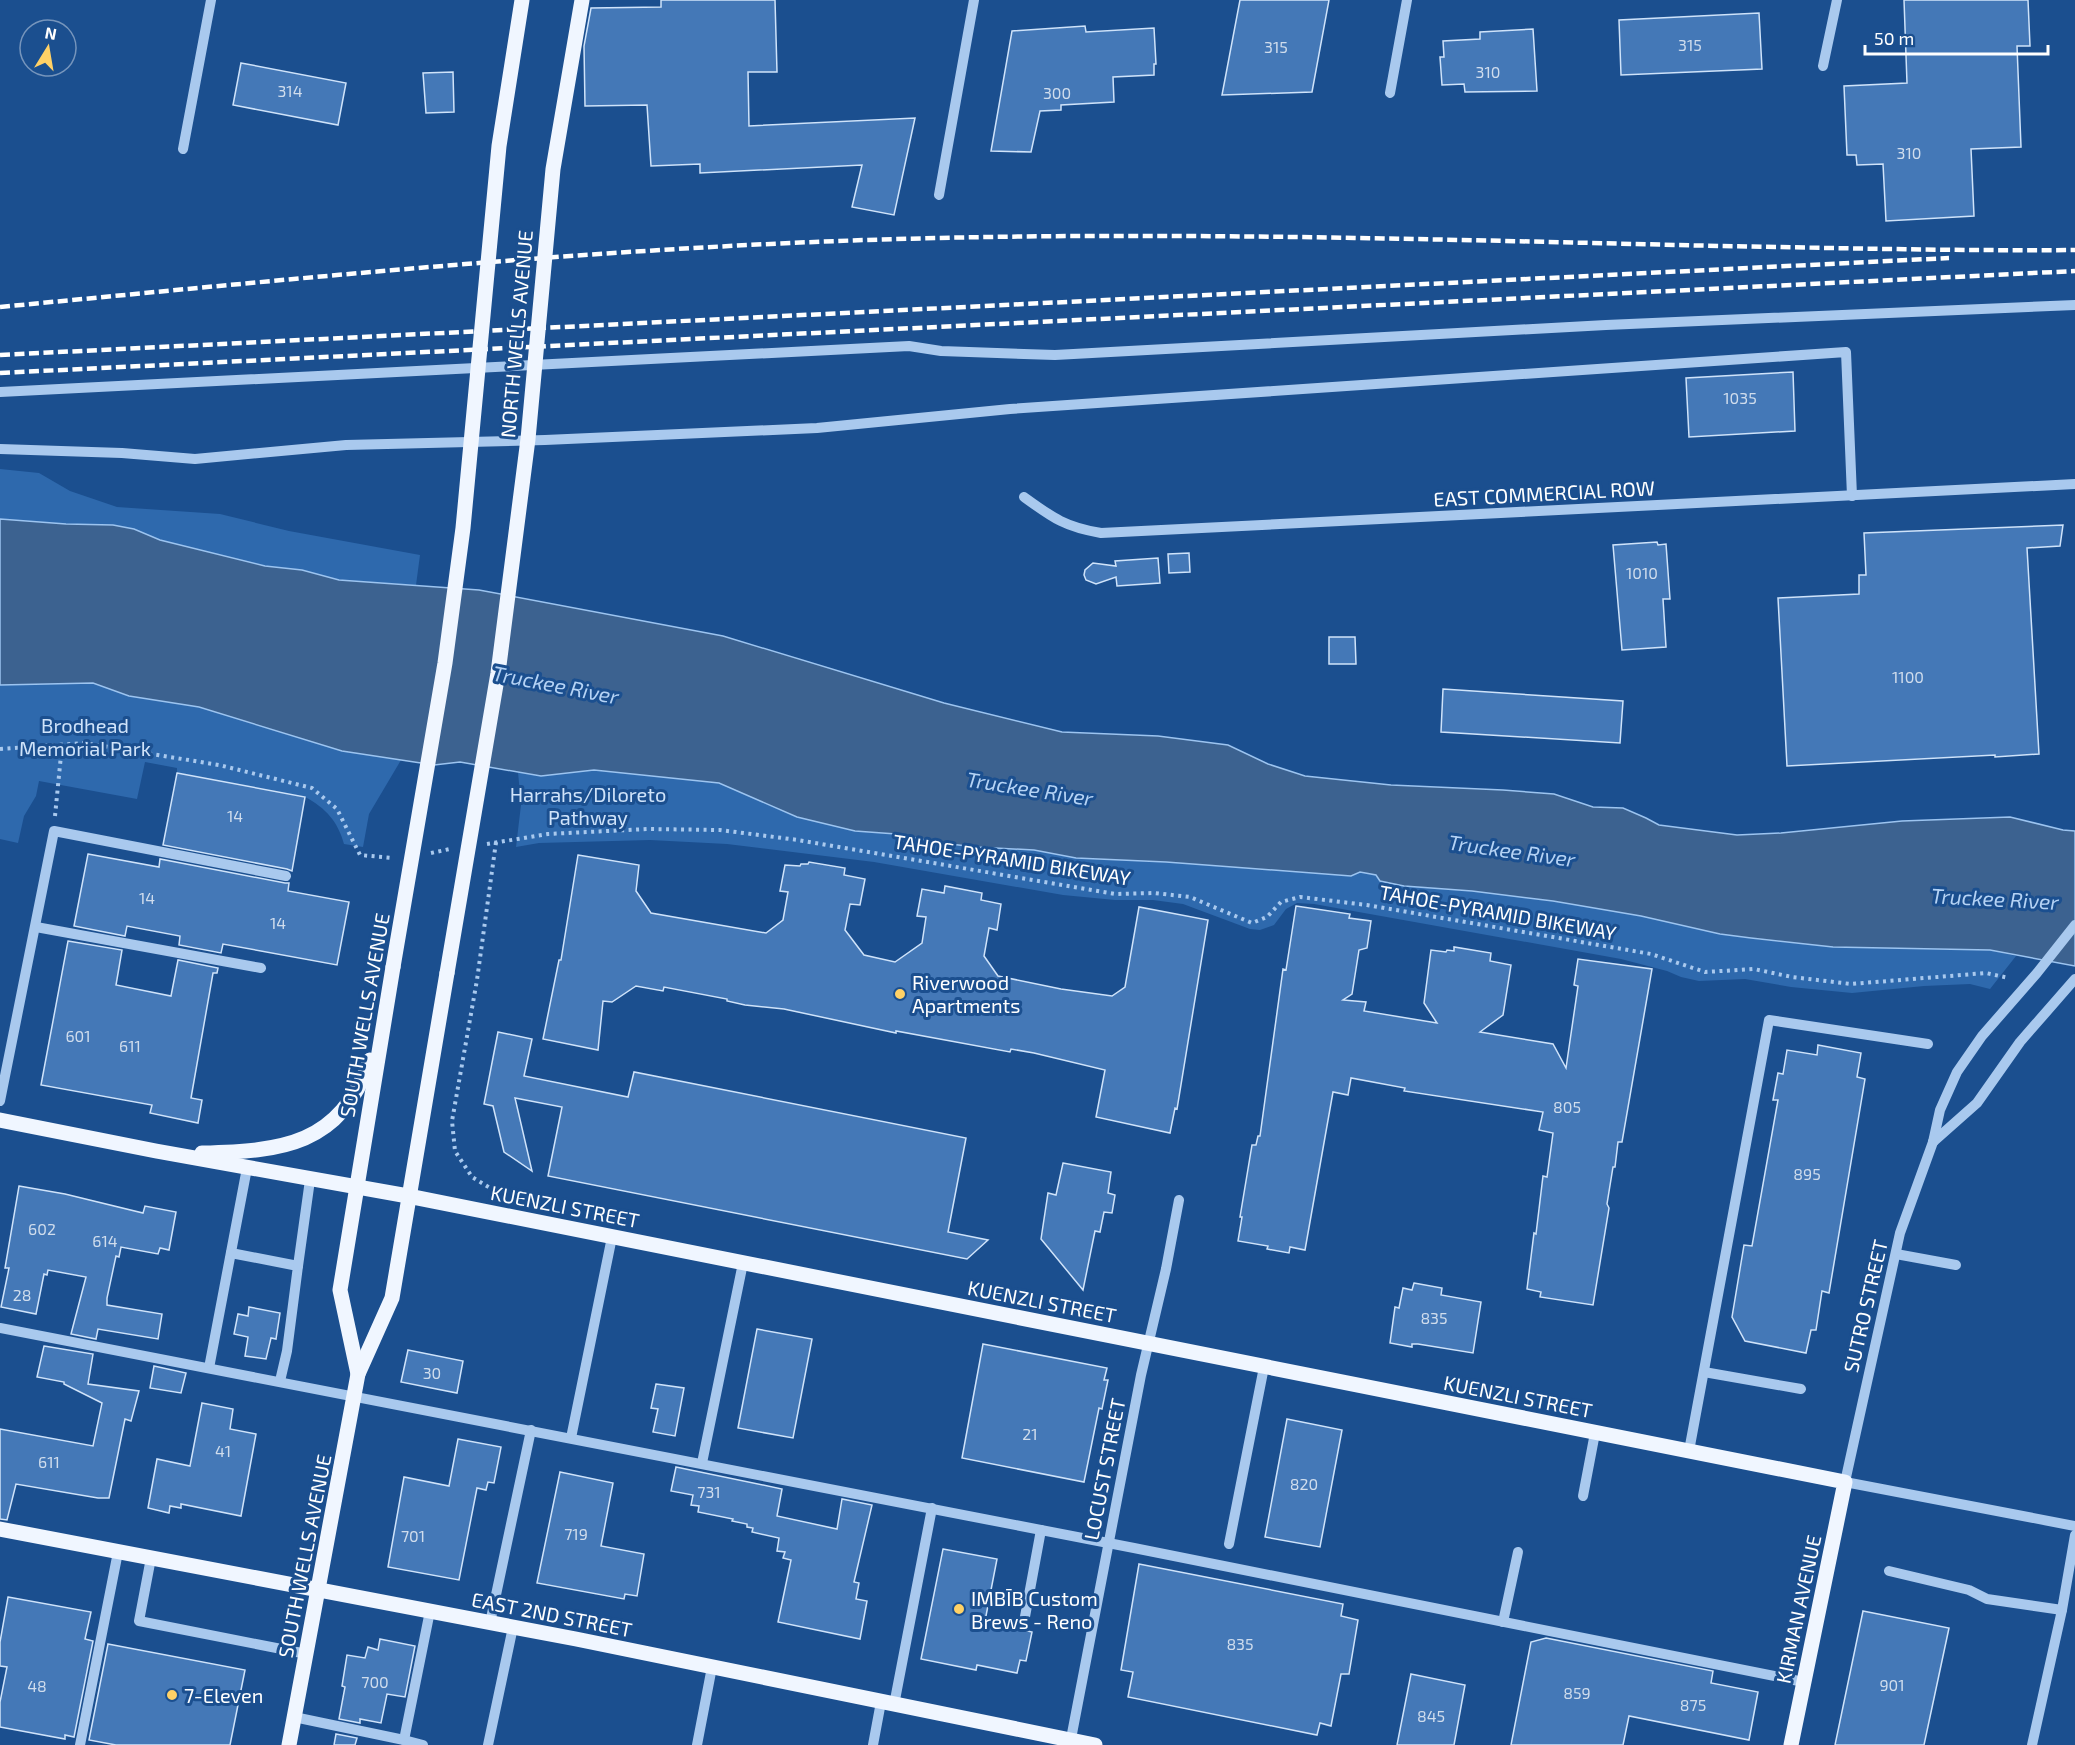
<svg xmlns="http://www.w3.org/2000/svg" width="2075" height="1745" font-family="'Exo 2',sans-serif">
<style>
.green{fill:#2e69ad}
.water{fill:#3c6290;stroke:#9cc4f0;stroke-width:1.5}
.building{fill:#4478b7;stroke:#cfe3fa;stroke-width:1.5}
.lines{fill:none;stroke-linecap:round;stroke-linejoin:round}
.path{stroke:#a9c9ee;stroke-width:4;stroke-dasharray:3 4.5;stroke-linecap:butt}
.minor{stroke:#a9c9ee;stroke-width:10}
.major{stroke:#f0f6ff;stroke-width:15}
.rail{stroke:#fff;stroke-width:4.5;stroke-dasharray:10 4.5;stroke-linecap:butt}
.minor-bridge{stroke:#a9c9ee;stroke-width:10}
.major-bridge{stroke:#f0f6ff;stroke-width:15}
.poi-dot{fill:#ffd166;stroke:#1b4f8f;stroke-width:2}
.labels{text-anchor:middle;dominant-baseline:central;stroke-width:6;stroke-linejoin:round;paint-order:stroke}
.number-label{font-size:16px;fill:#d0dded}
.street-label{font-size:20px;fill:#fff;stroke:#1b4f8f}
.park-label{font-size:20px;fill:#cfe3fa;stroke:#1b4f8f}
.poi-label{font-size:20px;fill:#fff;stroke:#1b4f8f;text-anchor:start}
.water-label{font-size:21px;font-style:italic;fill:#b5d3f5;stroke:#1b4f8f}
</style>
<rect width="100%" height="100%" fill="#1b4f8f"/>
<!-- green -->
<g class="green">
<path d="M 0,469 L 39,473 L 70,491 L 117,507 L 220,514 L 289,531 L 420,555 L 416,585 L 339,580 L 302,570 L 265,566 L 160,540 L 134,529 L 113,525 L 66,524 L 0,519 Z"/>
<path d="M 93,683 L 129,696 L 199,707 L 342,751 L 401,760 L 369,814 L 363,847 L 344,844 C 338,822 326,808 305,797 L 177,773 L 177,768 L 145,762 L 137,799 L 39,781 L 36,796 L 24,816 L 18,843 L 0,839 L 0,685 Z"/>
<path d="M 594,770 L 719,783 L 797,817 L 855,831 L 896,834 L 976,847 L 1034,850 L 1076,858 L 1166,862 L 1351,876 L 1360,872 L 1376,875 L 1404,886 L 1472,891 L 1553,901 L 1641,916 L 1720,934 L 1763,940 L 1833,947 L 1990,950 L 2016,956 L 1990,989 L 1970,984 L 1924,986 L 1852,993 L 1791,987 L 1745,979 L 1699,981 L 1681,977 L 1667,971 L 1621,959 L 1314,904 L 1297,903 L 1286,909 L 1274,925 L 1260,930 L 1250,929 L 1183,904 L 1153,900 L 1115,900 L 1063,895 L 874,862 L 727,844 L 650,840 L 539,843 L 516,847 L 521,805 L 518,772 L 541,776 Z"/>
</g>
<!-- water -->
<path class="water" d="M 0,519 L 66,524 L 113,525 L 134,529 L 160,540 L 265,566 L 302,570 L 339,580 L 479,590 L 723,636 L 944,703 L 1062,732 L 1158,736 L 1228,745 L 1268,764 L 1305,776 L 1391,785 L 1503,790 L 1554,794 L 1593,807 L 1623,808 L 1646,818 L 1659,825 L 1737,835 L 1781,833 L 1902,821 L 2010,817 L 2063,830 L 2075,831 L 2075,966 L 1990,950 L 1833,947 L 1751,938 L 1720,934 L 1641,916 L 1553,901 L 1472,891 L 1404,886 L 1380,881 L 1376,875 L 1360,872 L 1351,876 L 1166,862 L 1076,858 L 1034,850 L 976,847 L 941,843 L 896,834 L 855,831 L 797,817 L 719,783 L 594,770 L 541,776 L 460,762 L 434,765 L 342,751 L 199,707 L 129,696 L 93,683 L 0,685 Z"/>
<!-- building -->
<g class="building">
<path d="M 661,0 L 775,0 L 777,72 L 748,72 L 749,126 L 915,118 L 894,215 L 852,207 L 862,165 L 700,173 L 700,164 L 651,166 L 647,105 L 585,106 L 584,46 L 591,8 L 661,7 Z"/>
<path d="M 1240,0 L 1329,0 L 1312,92 L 1222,95 Z"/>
<path d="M 1904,0 L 2028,0 L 2030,46 L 2017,46 L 2021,147 L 1971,149 L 1974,216 L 1886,221 L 1883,164 L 1857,165 L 1856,155 L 1847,155 L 1844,86 L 1907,83 Z"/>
<path d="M 1759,13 L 1762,69 L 1621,75 L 1619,20 Z"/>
<path d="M 1085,26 L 1086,32 L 1154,28 L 1156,64 L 1154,64 L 1154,75 L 1113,77 L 1114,102 L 1061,105 L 1061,110 L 1040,111 L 1031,152 L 991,151 L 1012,31 Z"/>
<path d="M 1533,29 L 1537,91 L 1465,92 L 1464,84 L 1442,85 L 1440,57 L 1444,57 L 1443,41 L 1480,39 L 1480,32 Z"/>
<path d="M 241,63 L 346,83 L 338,125 L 233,105 Z"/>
<path d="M 453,72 L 454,112 L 426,113 L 423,73 Z"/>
<path d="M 1793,372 L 1795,431 L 1689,437 L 1686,378 Z"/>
<path d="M 2063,525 L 2060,546 L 2027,548 L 2039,754 L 1995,757 L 1995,755 L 1787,766 L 1778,598 L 1859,594 L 1859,575 L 1866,575 L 1864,533 Z"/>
<path d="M 1657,542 L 1658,545 L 1666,544 L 1670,599 L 1663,599 L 1666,647 L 1622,650 L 1613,545 Z"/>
<path d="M 1189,553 L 1190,572 L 1169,573 L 1168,554 Z"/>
<path d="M 1158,558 L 1160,583 L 1117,586 L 1116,577 L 1096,584 L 1086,580 L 1084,575 L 1085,570 L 1093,563 L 1116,566 L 1115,561 Z"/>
<path d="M 1329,637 L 1355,637 L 1356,664 L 1329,664 Z"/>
<path d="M 1443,689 L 1623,701 L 1620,743 L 1441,732 Z"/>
<path d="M 177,773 L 305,797 L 292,871 L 287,869 L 163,845 Z"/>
<path d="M 88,854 L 159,867 L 160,859 L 285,883 L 289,883 L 288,891 L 349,902 L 337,965 L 223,944 L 221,953 L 179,945 L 180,936 L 127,926 L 125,936 L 74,926 Z"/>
<path d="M 578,855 L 639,865 L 636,891 L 651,913 L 766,933 L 783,920 L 788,892 L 780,891 L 785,865 L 800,866 L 801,864 L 808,864 L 809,862 L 845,868 L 844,875 L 865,879 L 860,905 L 850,904 L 845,930 L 864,955 L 895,962 L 922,943 L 926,917 L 917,916 L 922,889 L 944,893 L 945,886 L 982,893 L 981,900 L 1001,904 L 997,930 L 989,928 L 984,956 L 998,976 L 1061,989 L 1112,996 L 1125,987 L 1139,907 L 1208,920 L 1177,1109 L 1175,1108 L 1170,1133 L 1096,1117 L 1105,1070 L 1034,1053 L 1011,1049 L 1010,1052 L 896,1031 L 896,1033 L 784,1009 L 745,1005 L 727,1001 L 727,999 L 664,987 L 663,991 L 636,986 L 612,1002 L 603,1001 L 598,1050 L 543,1039 L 559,960 L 561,960 Z"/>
<path d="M 1296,906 L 1350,914 L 1349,918 L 1371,921 L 1367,948 L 1359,950 L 1352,994 L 1343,1000 L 1366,1002 L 1364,1011 L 1437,1023 L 1424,1003 L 1431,950 L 1446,952 L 1447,950 L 1454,951 L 1454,947 L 1491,953 L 1490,961 L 1511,965 L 1503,1015 L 1480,1032 L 1553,1044 L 1566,1068 L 1578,986 L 1574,985 L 1578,959 L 1652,969 L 1622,1142 L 1618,1142 L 1615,1167 L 1613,1167 L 1607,1204 L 1609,1208 L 1593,1305 L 1540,1297 L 1541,1292 L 1527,1289 L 1534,1233 L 1536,1234 L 1543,1176 L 1547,1177 L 1553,1133 L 1539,1130 L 1543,1112 L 1404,1091 L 1405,1088 L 1351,1078 L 1348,1095 L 1333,1092 L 1305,1250 L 1290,1247 L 1289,1253 L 1267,1249 L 1268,1246 L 1238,1241 L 1242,1217 L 1240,1217 L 1252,1145 L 1256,1145 L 1258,1136 L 1260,1136 L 1283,969 L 1286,970 Z"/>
<path d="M 68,941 L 122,950 L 116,985 L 171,996 L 178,960 L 218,968 L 217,973 L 213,973 L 191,1098 L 202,1100 L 198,1123 L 150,1113 L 152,1105 L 41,1085 Z"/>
<path d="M 498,1032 L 532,1039 L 524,1076 L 628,1097 L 634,1072 L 966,1138 L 948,1232 L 988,1240 L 967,1259 L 548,1176 L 562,1107 L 515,1098 L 532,1171 L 504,1152 L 493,1106 L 484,1104 Z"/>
<path d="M 1818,1045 L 1861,1053 L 1857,1077 L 1865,1079 L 1829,1293 L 1822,1291 L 1816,1330 L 1811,1330 L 1806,1353 L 1745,1341 L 1732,1317 L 1744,1245 L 1752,1246 L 1778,1100 L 1773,1100 L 1778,1073 L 1783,1074 L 1787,1050 L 1817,1055 Z"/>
<path d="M 1063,1163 L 1111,1172 L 1108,1193 L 1115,1195 L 1112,1213 L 1104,1212 L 1100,1232 L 1095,1231 L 1083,1290 L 1041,1239 L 1048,1193 L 1056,1195 Z"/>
<path d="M 19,1186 L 65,1194 L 143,1213 L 145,1206 L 176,1212 L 169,1250 L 160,1248 L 158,1254 L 121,1247 L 119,1257 L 116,1256 L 107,1298 L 107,1305 L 162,1314 L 158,1339 L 98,1329 L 96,1339 L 71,1334 L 86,1277 L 48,1270 L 47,1275 L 44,1274 L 36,1314 L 1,1307 L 9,1268 L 5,1268 Z"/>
<path d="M 1414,1283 L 1442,1288 L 1441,1295 L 1481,1302 L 1473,1353 L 1418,1344 L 1412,1344 L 1412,1347 L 1390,1343 L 1395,1307 L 1399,1308 L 1403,1288 L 1412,1290 Z"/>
<path d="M 249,1307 L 280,1313 L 276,1339 L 271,1338 L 266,1359 L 245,1356 L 248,1337 L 234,1334 L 238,1314 L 248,1316 Z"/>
<path d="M 757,1329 L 812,1339 L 793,1438 L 738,1428 Z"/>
<path d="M 983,1344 L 1107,1368 L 1104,1380 L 1108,1380 L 1102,1409 L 1099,1408 L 1084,1482 L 962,1458 Z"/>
<path d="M 44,1346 L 93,1354 L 88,1384 L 139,1391 L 131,1421 L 125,1419 L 109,1498 L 98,1498 L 16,1484 L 7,1520 L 0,1519 L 0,1429 L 93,1446 L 102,1403 L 64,1384 L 64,1382 L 37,1377 Z"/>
<path d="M 408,1350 L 463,1361 L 457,1393 L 401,1382 Z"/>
<path d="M 154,1366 L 186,1373 L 181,1393 L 150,1388 Z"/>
<path d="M 656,1384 L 684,1388 L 675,1436 L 653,1432 L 658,1409 L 651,1408 Z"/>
<path d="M 202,1403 L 233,1409 L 230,1429 L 256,1434 L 241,1516 L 181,1504 L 181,1508 L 170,1506 L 169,1513 L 148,1508 L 157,1459 L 190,1466 Z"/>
<path d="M 1287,1419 L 1342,1430 L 1320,1547 L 1265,1537 Z"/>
<path d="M 458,1439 L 501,1447 L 494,1483 L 488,1482 L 486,1490 L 477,1488 L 459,1580 L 388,1567 L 404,1477 L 449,1486 Z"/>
<path d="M 676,1467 L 782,1489 L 777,1516 L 837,1529 L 842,1499 L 872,1505 L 854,1582 L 859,1583 L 856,1599 L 867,1601 L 860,1639 L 778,1622 L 791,1560 L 783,1558 L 785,1552 L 777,1551 L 779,1538 L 752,1532 L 753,1528 L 747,1527 L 747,1524 L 732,1521 L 733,1519 L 698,1512 L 699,1506 L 691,1505 L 693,1495 L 671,1491 Z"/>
<path d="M 560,1472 L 613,1483 L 601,1546 L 644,1554 L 637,1596 L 625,1594 L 624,1599 L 537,1583 Z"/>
<path d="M 943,1549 L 997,1559 L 985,1621 L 1032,1632 L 1026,1661 L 1020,1660 L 1017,1673 L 977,1665 L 976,1670 L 921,1659 Z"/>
<path d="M 1139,1564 L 1343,1604 L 1341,1616 L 1358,1620 L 1349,1674 L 1341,1674 L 1331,1726 L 1320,1723 L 1317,1735 L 1128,1697 L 1133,1672 L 1121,1670 Z"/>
<path d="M 8,1597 L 91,1612 L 85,1639 L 93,1641 L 74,1737 L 65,1735 L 65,1739 L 0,1727 L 0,1702 L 7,1667 L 0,1666 L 0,1642 Z"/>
<path d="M 1863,1611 L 1949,1628 L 1924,1745 L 1835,1745 Z"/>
<path d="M 1546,1638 L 1713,1671 L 1711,1683 L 1758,1692 L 1749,1740 L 1629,1716 L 1623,1745 L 1511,1745 L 1531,1642 Z"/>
<path d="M 380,1639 L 415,1646 L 405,1697 L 387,1694 L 381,1723 L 360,1719 L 360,1723 L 339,1719 L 345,1687 L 342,1686 L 347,1655 L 365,1658 L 368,1647 L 378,1650 Z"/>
<path d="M 108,1644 L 245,1670 L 230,1745 L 116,1745 L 89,1740 Z"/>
<path d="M 1411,1674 L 1465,1685 L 1454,1745 L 1397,1745 Z"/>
<path d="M 336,1734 L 357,1738 L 355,1745 L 334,1745 Z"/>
</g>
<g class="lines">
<!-- path -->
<g class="path">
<path d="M 0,749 L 84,743 L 219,765 L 312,788 L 337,809 L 360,855 L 393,858"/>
<path d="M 55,816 L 62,745"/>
<path d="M 487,844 L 548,834 L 648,829 L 720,830 L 798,840 L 1115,894 L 1154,893 L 1190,897 L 1252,923 L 1267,917 L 1281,902 L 1300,897 L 1367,905 L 1651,954 L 1705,972 L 1754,969 L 1792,977 L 1851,984 L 1986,973 L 2009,978"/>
<path d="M 431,853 L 450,849"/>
<path d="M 495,1191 L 472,1177 L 455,1151 L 452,1121 L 477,980 L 496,842"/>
</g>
<!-- minor -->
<g class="minor">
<path d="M 1823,66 L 1837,0"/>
<path d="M 1390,93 L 1407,0"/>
<path d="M 183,149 L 211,0"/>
<path d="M 939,195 L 974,0"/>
<path d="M 0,392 L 909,346 L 941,351 L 1055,355 L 1606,325 L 2075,305"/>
<path d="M 0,449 L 122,453 L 195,459 L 346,445 L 545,440 L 817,428 L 1010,409 L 1846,352 L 1852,496"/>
<path d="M 1024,497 C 1053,518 1065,527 1101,533 L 2075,484"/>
<path d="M 36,927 L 261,968"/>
<path d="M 0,1101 L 54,831 L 286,876"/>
<path d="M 1933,1142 L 1900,1233 L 1845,1482 L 2075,1526"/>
<path d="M 231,1253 L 298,1266 L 287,1351 L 280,1381"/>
<path d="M 1896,1254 L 1956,1265"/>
<path d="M 298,1266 L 310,1180"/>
<path d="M 0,1328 L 1134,1548 L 1804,1682"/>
<path d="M 209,1368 L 247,1168"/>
<path d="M 1704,1372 L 1801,1389"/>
<path d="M 571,1438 L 612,1237"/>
<path d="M 1689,1451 L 1769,1020 L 1928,1044"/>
<path d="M 702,1463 L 743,1263"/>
<path d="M 1583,1496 L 1595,1433"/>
<path d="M 1229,1544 L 1264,1367"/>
<path d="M 151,1558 L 139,1621 L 307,1654"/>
<path d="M 1889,1571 L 1969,1590 L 1987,1599 L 2062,1610 L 2032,1745"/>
<path d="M 2062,1610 L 2075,1535"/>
<path d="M 1024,1622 L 1041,1530"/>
<path d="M 1503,1622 L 1518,1552"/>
<path d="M 490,1623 L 531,1430"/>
<path d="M 894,1705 L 932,1508"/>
<path d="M 294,1717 L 404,1740"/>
<path d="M 1070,1744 L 1141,1375 L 1166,1269 L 1179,1200"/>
<path d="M 80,1745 L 118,1552"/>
<path d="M 423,1745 L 404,1740 L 430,1611"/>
<path d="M 488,1745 L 513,1627"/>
<path d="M 697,1745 L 712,1667"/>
<path d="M 873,1745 L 881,1702"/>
</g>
<!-- major -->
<g class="major">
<path d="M 0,1120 L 156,1151 L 408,1196 L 1845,1482 L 1791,1745"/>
<path d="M 202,1153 C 282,1151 340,1146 370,1060"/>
<path d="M 358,1374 L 340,1290 L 393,967"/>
<path d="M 0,1529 L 576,1639 L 1095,1745"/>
<path d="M 289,1745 L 358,1374 L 392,1298 L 447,973"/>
</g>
<!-- rail -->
<g class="rail">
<path d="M 0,307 C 312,277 623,245 937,238 C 1198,232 1459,240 1720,246 C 1838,248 1957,251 2075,250"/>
<path d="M 0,355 L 1949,258"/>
<path d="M 0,373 L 2075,271"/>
</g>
<!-- minor-bridge -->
<g class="minor-bridge">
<path d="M 1933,1142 L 1940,1110 L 1957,1072 L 1982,1036 L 2037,973 L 2075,925"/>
<path d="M 1933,1142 L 1977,1103 L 2020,1042 L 2075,979"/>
</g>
<!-- major-bridge -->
<g class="major-bridge">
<path d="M 393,967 L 445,663 L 463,528 L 499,146 L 522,0"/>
<path d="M 447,973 L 498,673 L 528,439 L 553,169 L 582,0"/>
</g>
</g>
<!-- markers -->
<g class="poi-dot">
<circle cx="900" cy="994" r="6"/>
<circle cx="959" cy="1609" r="6"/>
<circle cx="172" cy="1695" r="6"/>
</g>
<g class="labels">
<!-- number labels -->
<g class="number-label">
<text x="1690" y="44">315</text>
<text x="1276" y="46">315</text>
<text x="1488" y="71">310</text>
<text x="290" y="90">314</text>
<text x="1057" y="92">300</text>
<text x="1909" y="152">310</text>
<text x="1740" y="397">1035</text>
<text x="1642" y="572">1010</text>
<text x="1908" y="676">1100</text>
<text x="235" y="815">14</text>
<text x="147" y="897">14</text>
<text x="278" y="922">14</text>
<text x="78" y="1035">601</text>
<text x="130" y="1045">611</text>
<text x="1567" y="1106">805</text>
<text x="1807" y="1173">895</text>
<text x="42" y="1228">602</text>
<text x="105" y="1240">614</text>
<text x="22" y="1294">28</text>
<text x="1434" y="1317">835</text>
<text x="432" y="1372">30</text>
<text x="1030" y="1433">21</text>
<text x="223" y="1450">41</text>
<text x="49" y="1461">611</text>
<text x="1304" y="1483">820</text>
<text x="709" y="1491">731</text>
<text x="576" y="1533">719</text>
<text x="413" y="1535">701</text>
<text x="1240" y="1643">835</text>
<text x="375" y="1681">700</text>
<text x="1892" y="1684">901</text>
<text x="37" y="1685">48</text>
<text x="1577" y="1692">859</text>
<text x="1693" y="1704">875</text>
<text x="1431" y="1715">845</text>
</g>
<!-- street labels -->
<g class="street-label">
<text transform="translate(516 334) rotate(-85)">NORTH WELLS AVENUE</text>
<text transform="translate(1544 493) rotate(-3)">EAST COMMERCIAL ROW</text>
<text transform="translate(1012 859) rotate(9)">TAHOE-PYRAMID BIKEWAY</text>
<text transform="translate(1498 912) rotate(10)">TAHOE-PYRAMID BIKEWAY</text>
<text transform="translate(364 1015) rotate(-80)">SOUTH WELLS AVENUE</text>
<text transform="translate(565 1206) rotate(11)">KUENZLI STREET</text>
<text transform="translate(1042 1301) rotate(11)">KUENZLI STREET</text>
<text transform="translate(1865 1306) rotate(-77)">SUTRO STREET</text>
<text transform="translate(1518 1396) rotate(11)">KUENZLI STREET</text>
<text transform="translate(1104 1469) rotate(-79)">LOCUST STREET</text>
<text transform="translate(304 1556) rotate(-79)">SOUTH WELLS AVENUE</text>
<text transform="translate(1798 1609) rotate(-78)">KIRMAN AVENUE</text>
<text transform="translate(552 1614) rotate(11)">EAST 2ND STREET</text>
</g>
<!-- park labels -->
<g class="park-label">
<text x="85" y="725">Brodhead<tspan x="85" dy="23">Memorial Park</tspan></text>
<text x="588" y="794">Harrahs/Diloreto<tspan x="588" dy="23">Pathway</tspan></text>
</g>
<!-- poi labels -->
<g class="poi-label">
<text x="912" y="982">Riverwood<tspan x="912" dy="23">Apartments</tspan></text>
<text x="971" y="1598">IMBĪB Custom<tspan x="971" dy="23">Brews - Reno</tspan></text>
<text x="184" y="1695">7-Eleven</text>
</g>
<!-- water labels -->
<g class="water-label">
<text transform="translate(556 684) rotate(11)">Truckee River</text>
<text transform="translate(1030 788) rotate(9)">Truckee River</text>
<text transform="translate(1512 850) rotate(8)">Truckee River</text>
<text transform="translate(1995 898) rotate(3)">Truckee River</text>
</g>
</g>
<!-- north arrow -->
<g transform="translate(48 48) rotate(11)"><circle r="28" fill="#1b4f8f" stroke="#7695bc" stroke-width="1.5"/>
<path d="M0-4.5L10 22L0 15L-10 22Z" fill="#ffd166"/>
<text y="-9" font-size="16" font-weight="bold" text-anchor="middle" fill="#ffffff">N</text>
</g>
<!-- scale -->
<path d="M1865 45v9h183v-9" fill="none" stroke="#ffffff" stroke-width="3"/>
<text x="1874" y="45" font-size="18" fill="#ffffff" stroke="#1b4f8f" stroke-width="4.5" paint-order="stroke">50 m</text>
</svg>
